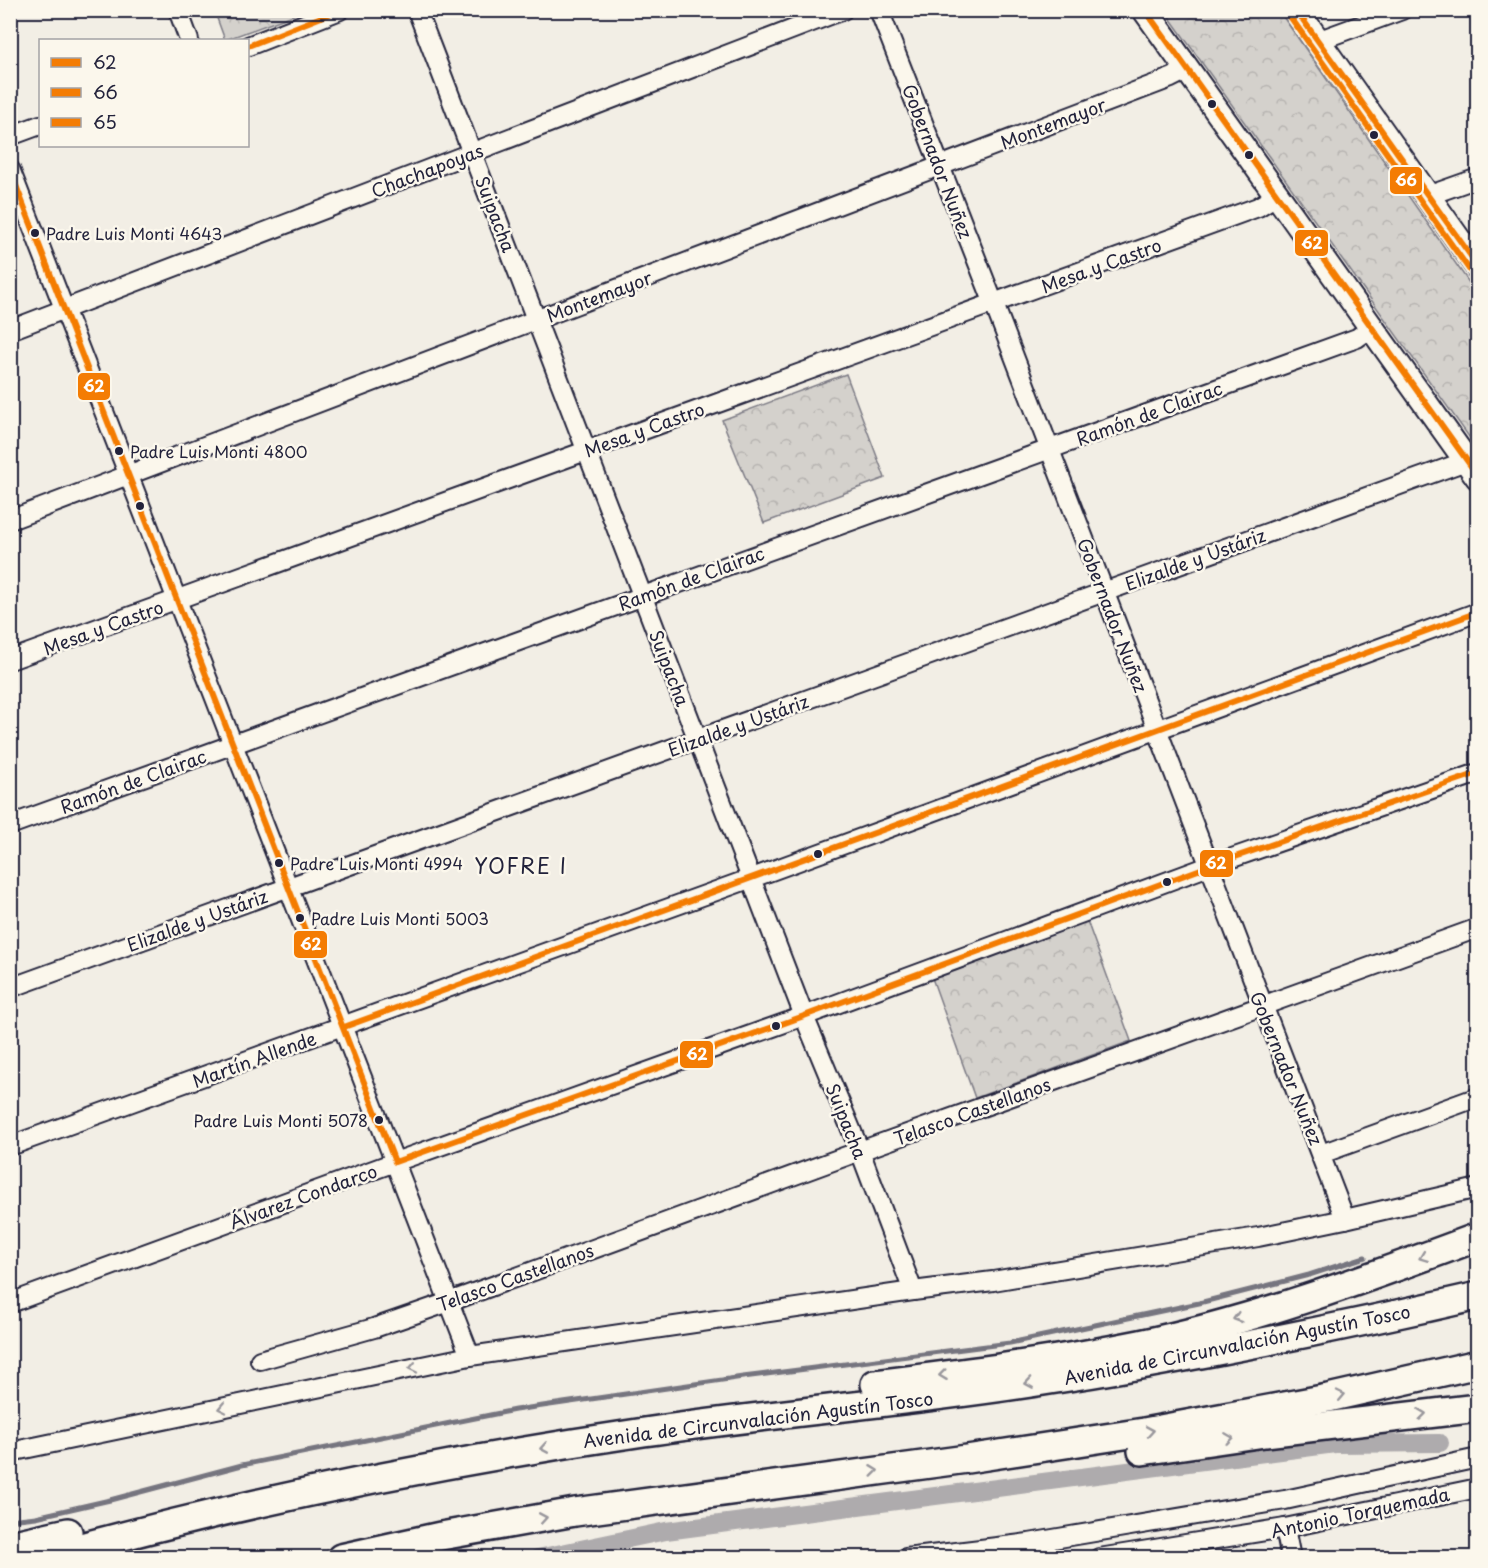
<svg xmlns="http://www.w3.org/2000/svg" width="1488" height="1568" font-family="'Playpen Sans',sans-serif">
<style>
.park{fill:url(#park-crowns);stroke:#7b7a84;stroke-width:1.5}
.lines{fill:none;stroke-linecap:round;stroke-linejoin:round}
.stream{stroke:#76747f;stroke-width:5}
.canal{stroke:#aeabad;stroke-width:18}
.minor-casing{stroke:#22223b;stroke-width:22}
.major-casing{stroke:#22223b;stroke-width:28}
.highway-casing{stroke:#22223b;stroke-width:32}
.minor{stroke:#fbf7ec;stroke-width:18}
.major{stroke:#fbf7ec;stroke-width:24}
.highway{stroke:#fbf7ec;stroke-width:27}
.bus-1-casing{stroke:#fbf7ec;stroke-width:10}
.bus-2-casing{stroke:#fbf7ec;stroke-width:10}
.bus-3-casing{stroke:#fbf7ec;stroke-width:10}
.bus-1{stroke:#f47c03;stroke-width:6}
.bus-2{stroke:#f47c03;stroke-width:6}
.bus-3{stroke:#f47c03;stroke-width:6}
.oneway{stroke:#99979c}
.bus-dot{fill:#22223b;stroke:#fbf7ec;stroke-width:2}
.labels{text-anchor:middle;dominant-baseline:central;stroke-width:5;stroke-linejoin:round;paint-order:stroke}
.bus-label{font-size:16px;fill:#22223b;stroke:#fbf7ec;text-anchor:start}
.street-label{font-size:18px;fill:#22223b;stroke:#fbf7ec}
.quarter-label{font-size:21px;letter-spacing:1.5px;fill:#22223b;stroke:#fbf7ec}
.line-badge{stroke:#fbf7ec;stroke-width:2}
.badge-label{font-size:16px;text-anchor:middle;font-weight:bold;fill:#fff}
</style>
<defs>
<pattern id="park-crowns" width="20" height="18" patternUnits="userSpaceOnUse" patternTransform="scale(1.5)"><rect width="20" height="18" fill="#d4d1cc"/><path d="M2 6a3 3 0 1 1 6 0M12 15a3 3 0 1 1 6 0" fill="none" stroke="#b6b3b0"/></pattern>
</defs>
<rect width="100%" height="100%" fill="#f2eee5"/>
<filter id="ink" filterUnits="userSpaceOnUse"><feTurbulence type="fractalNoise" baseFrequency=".0167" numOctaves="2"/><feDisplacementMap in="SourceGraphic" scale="12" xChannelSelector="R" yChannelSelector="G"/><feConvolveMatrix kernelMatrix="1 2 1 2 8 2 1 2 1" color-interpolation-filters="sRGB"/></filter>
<g filter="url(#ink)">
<!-- park -->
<g class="park">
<path d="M 214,10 L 304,10 L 304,11 L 225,40 Z"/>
<path d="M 1165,11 L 1279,11 L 1477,294 L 1477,448 Z"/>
<path d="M 846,374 L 885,478 L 764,523 L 722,420 Z"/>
<path d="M 1087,921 L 1131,1041 L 975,1098 L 932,978 Z"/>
</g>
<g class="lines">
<!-- stream -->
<path class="stream" d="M 10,1520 L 36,1517 L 110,1500 L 242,1465 L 515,1410 L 743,1377 L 1010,1343 L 1199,1303 L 1309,1275 L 1365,1257"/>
<!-- canal -->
<path class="canal" d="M 538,1558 L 666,1531 L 1335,1444 L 1440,1443"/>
<defs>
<g id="minor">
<path d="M 178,10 L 189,40"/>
<path d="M 417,10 L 804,1016 L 860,1151 L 913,1291"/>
<path d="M 879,10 L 994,304 L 1345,1219"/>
<path d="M 1317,41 L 1402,10"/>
<path d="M 248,46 L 340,10"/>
<path d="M 10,136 L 40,125"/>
<path d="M 10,169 L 470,1356"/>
<path d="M 1427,196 L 1478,178"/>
<path d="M 10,330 L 843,10"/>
<path d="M 10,520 L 1171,78 L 1187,70"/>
<path d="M 10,660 L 1258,207 L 1276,196"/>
<path d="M 10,825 L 1357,338 L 1371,328"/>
<path d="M 10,988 L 1466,461"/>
<path d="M 10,1146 L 752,878 L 1478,612"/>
<path d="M 1321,1154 L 1478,1097"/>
<path d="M 10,1303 L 395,1162 L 804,1016 L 1209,866 L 1478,773"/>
<path d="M 260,1360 L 374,1328 L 449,1302 L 860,1151 L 1478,928"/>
<path d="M 10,1452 L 470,1356 L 913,1291 L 993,1281 L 1258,1237 L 1345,1219 L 1478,1188"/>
<path d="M 1285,1528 L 1291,1558"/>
<path d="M 906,1558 L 1029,1543 L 1285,1500 L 1478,1458"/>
<path d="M 1099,1558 L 1285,1528 L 1478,1488"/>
</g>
<g id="major">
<path d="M 1145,10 L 1478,477"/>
<path d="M 1296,10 L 1478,267"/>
</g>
<g id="highway">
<path d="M 875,1384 C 963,1373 1052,1362 1140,1344 C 1255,1320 1368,1278 1478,1237"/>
<path d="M 1142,1451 L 1265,1433 L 1478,1408"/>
<path d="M 10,1545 L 68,1532"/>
<path d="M 41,1558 C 238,1503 441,1462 644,1432 C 773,1413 902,1403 1031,1383 C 1181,1360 1330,1330 1478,1296"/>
<path d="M 341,1558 L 441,1536 L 575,1512 L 967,1459 L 1144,1432 L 1328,1398 L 1478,1364"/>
</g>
</defs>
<!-- minor casing -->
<use href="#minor" class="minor-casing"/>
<!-- major casing -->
<use href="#major" class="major-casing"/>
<!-- highway casing -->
<use href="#highway" class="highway-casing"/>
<!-- minor -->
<use href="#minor" class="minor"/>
<!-- major -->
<use href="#major" class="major"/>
<!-- highway -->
<use href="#highway" class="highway"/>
<defs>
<g id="bus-1">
<path d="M 1145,10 L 1478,476"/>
<path d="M 1296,10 L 1478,266"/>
<path d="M 10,170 L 395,1162 L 804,1016 L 1209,866 L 1478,773"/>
<path d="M 344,1027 L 1478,612"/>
</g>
<path id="bus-2" d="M 1289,15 L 1471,272"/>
<path id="bus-3" d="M 248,46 L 339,10"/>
</defs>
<!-- bus-1 casing -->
<use href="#bus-1" class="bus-1-casing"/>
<!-- bus-2 casing -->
<use href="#bus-2" class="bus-2-casing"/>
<!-- bus-3 casing -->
<use href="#bus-3" class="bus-3-casing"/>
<!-- bus-1 -->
<use href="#bus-1" class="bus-1"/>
<!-- bus-2 -->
<use href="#bus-2" class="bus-2"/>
<!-- bus-3 -->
<use href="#bus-3" class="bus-3"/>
</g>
<!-- one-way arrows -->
<defs><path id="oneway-chevron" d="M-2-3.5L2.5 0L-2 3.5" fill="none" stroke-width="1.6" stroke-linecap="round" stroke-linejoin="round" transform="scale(1.5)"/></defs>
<g class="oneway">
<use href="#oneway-chevron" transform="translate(1423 1257) rotate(159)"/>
<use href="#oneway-chevron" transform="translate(1237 1318) rotate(164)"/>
<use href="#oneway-chevron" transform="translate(413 1368) rotate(168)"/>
<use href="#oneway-chevron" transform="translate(943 1375) rotate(173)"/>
<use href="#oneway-chevron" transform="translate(1029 1383) rotate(171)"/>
<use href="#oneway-chevron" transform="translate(1341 1395) rotate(-12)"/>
<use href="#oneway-chevron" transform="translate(222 1408) rotate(168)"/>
<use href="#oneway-chevron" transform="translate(1422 1414) rotate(-7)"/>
<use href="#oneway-chevron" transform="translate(1150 1431) rotate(-10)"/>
<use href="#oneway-chevron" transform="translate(1229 1438) rotate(-8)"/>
<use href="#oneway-chevron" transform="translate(544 1448) rotate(170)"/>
<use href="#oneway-chevron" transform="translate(874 1471) rotate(-7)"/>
<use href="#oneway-chevron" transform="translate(543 1518) rotate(-10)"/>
</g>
</g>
<!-- markers -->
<g class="bus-dot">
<circle cx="1212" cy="104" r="5"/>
<circle cx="1374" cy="135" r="5"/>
<circle cx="1249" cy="155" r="5"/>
<circle cx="35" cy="233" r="5"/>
<circle cx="119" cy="451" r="5"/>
<circle cx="140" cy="506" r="5"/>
<circle cx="818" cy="854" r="5"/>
<circle cx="279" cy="863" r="5"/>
<circle cx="1167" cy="882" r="5"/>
<circle cx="300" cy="918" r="5"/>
<circle cx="776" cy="1026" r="5"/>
<circle cx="379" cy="1120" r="5"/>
</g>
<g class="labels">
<!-- bus labels -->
<g class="bus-label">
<text x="46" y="233">Padre Luis Monti 4643</text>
<text x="130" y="451">Padre Luis Monti 4800</text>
<text x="290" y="863">Padre Luis Monti 4994</text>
<text x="311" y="918">Padre Luis Monti 5003</text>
<text x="368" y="1120" text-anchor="end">Padre Luis Monti 5078</text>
</g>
<!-- street labels -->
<g class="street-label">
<text transform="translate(1053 123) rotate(-21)">Montemayor</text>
<text transform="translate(938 161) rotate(69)">Gobernador Nuñez</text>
<text transform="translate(427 170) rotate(-21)">Chachapoyas</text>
<text transform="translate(496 214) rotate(69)">Suipacha</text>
<text transform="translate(1101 265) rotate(-20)">Mesa y Castro</text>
<text transform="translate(599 296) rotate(-21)">Montemayor</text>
<text transform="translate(1149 413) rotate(-20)">Ramón de Clairac</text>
<text transform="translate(644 429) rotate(-20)">Mesa y Castro</text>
<text transform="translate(1195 559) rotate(-20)">Elizalde y Ustáriz</text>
<text transform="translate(691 578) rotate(-20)">Ramón de Clairac</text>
<text transform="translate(1113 615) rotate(69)">Gobernador Nuñez</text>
<text transform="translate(103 627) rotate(-20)">Mesa y Castro</text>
<text transform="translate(670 668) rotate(69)">Suipacha</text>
<text transform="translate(738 725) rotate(-20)">Elizalde y Ustáriz</text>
<text transform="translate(133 781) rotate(-20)">Ramón de Clairac</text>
<text transform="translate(197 920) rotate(-20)">Elizalde y Ustáriz</text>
<text transform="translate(254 1059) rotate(-20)">Martín Allende</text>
<text transform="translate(1287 1068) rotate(68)">Gobernador Nuñez</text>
<text transform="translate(972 1111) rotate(-20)">Telasco Castellanos</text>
<text transform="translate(847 1121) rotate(68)">Suipacha</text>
<text transform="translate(303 1196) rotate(-20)">Álvarez Condarco</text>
<text transform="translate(515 1277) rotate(-20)">Telasco Castellanos</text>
<text transform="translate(1237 1344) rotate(-11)">Avenida de Circunvalación Agustín Tosco</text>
<text transform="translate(758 1419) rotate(-7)">Avenida de Circunvalación Agustín Tosco</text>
<text transform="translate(1360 1512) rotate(-12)">Antonio Torquemada</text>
</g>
<!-- quarter labels -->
<g class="quarter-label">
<text x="521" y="865">YOFRE I</text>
</g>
</g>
<g class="line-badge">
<rect x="1389" y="166" width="34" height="29" rx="6" fill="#f47c03"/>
<rect x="1294" y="229" width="35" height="28" rx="6" fill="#f47c03"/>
<rect x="77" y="372" width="34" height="29" rx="6" fill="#f47c03"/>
<rect x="1199" y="849" width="35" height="29" rx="6" fill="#f47c03"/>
<rect x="293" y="930" width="35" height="29" rx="6" fill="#f47c03"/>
<rect x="679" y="1040" width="35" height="29" rx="6" fill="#f47c03"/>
</g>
<g class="badge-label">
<text x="1406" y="186">66</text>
<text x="1312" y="249">62</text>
<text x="94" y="392">62</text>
<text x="1216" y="869">62</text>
<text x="311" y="950">62</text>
<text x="697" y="1060">62</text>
</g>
<!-- margin -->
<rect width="1488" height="1568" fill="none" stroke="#fbf7ec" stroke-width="36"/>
<rect x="18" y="18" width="1452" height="1532" fill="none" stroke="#22223b" stroke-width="2" filter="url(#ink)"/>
<!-- legend -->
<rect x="39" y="39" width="210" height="108" fill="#fbf7ec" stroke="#a4a2a5" stroke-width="1.5"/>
<rect x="51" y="58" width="30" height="9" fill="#f47c03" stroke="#a4a2a5" stroke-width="1.5"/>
<text x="93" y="69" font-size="18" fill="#22223b">62</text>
<rect x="51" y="88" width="30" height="9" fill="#f47c03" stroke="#a4a2a5" stroke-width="1.5"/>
<text x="93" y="99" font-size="18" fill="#22223b">66</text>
<rect x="51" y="118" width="30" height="9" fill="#f47c03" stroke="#a4a2a5" stroke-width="1.5"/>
<text x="93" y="129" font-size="18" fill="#22223b">65</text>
</svg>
